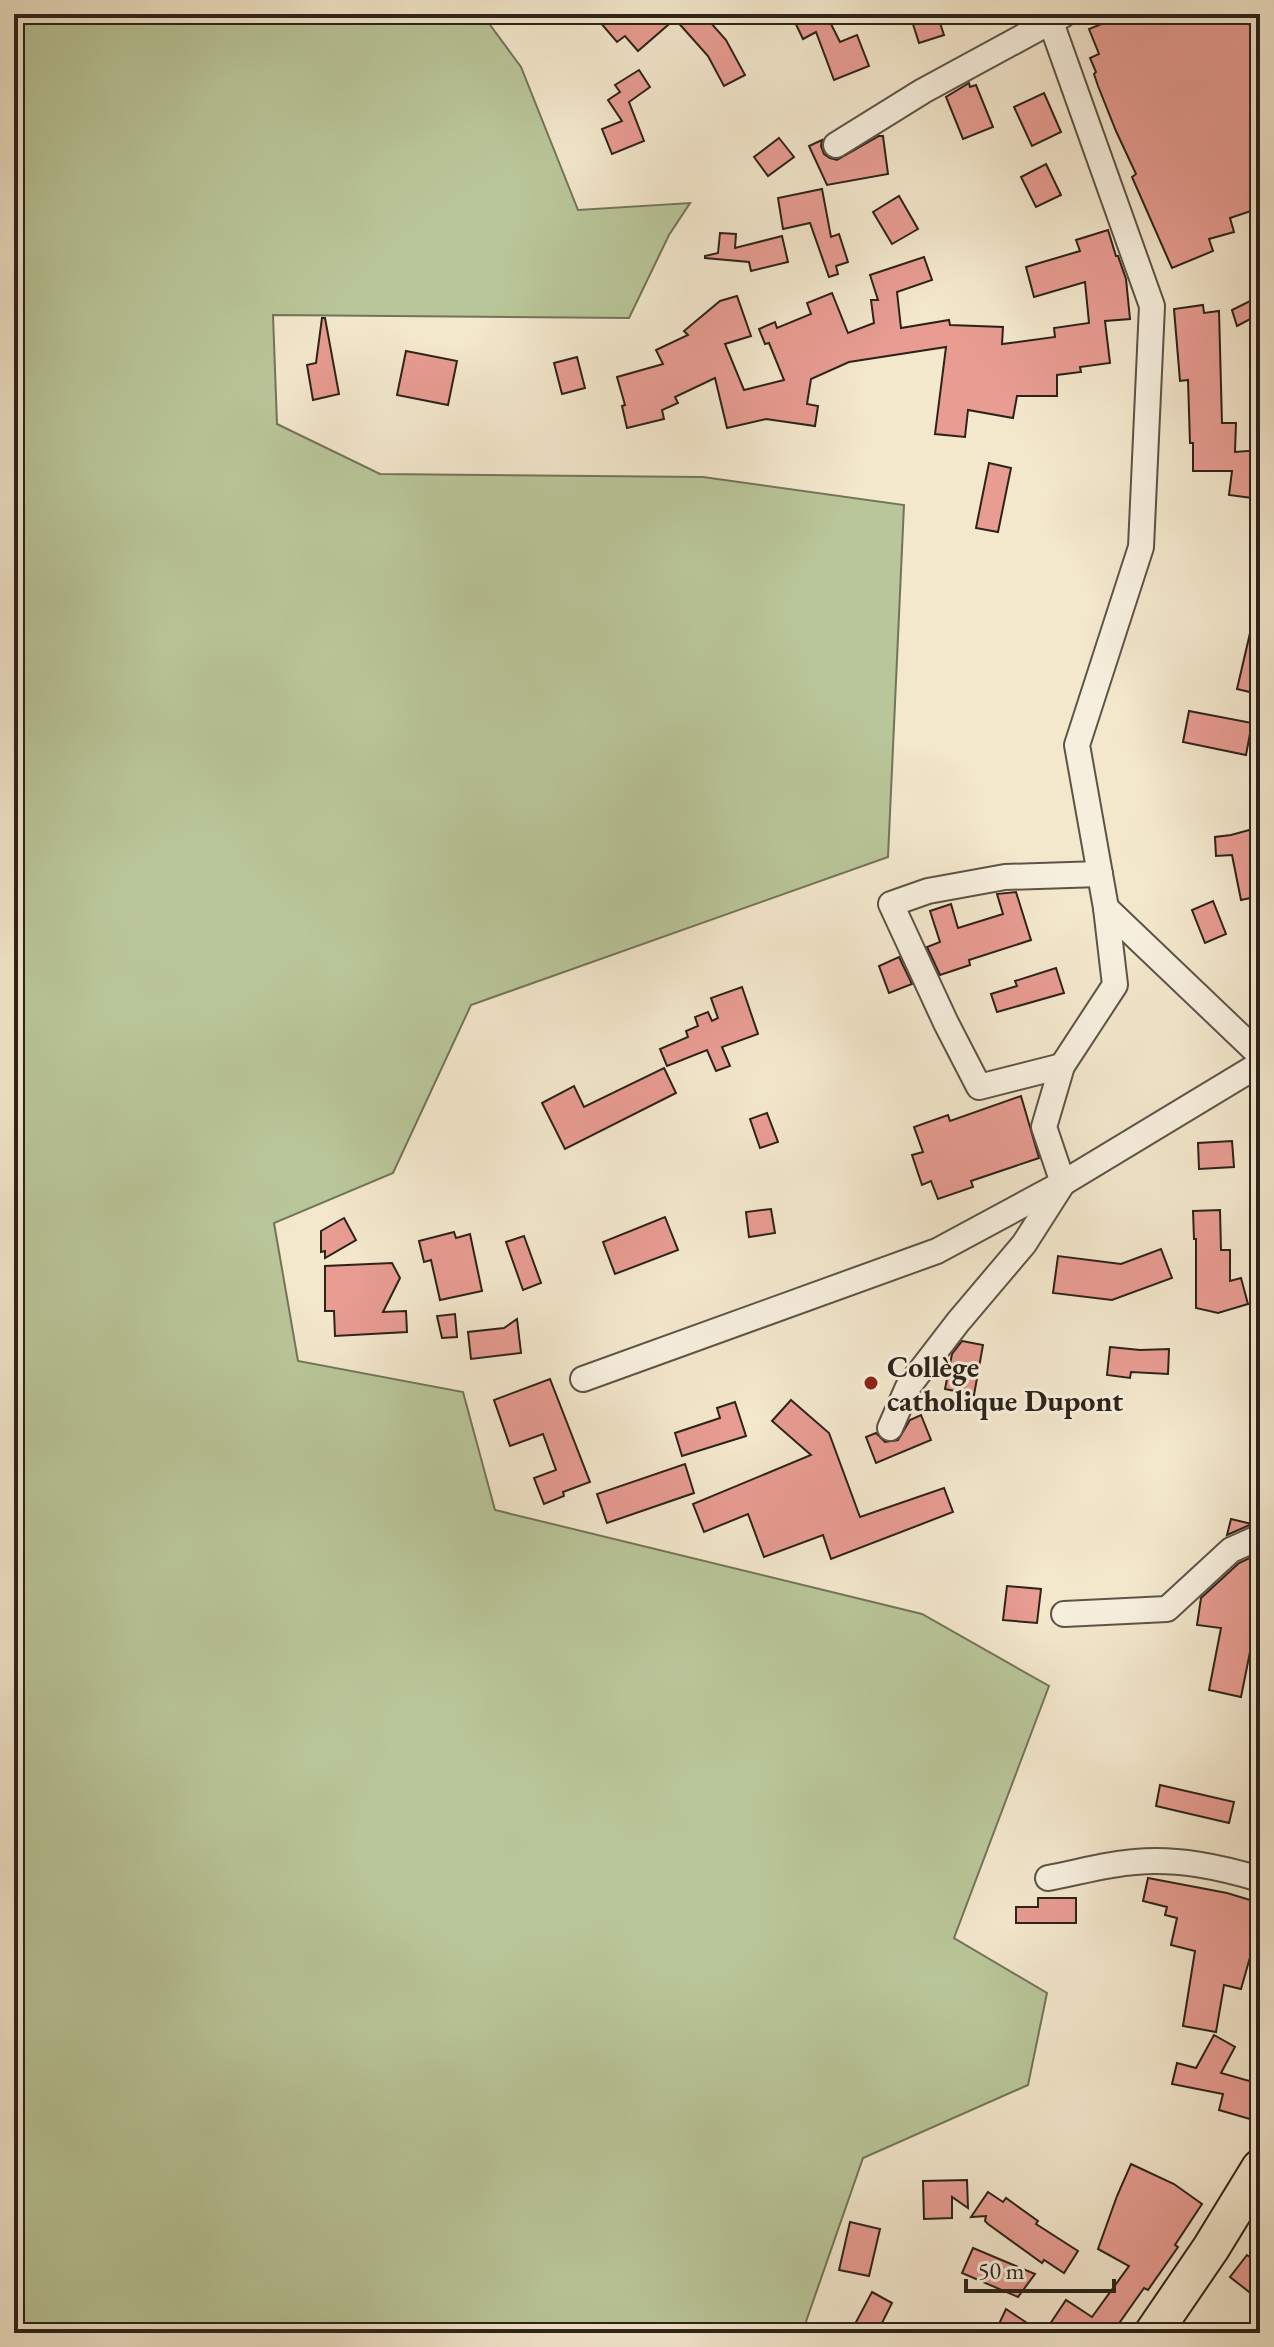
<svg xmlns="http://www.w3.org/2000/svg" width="1274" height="2347" font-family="'EB Garamond',serif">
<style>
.green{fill:#b9c699;stroke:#72745a;stroke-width:2}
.building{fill:#e89c92;stroke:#2c231a;stroke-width:2}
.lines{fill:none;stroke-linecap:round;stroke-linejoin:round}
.minor-casing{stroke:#5e5446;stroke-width:28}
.primary-casing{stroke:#2c231a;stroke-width:40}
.minor{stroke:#f7efde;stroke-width:24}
.primary{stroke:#f3e7cc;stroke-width:36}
.poi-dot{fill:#8f2418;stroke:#f7efde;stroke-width:3}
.labels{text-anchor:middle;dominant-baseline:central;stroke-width:6;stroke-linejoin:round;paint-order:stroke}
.poi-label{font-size:30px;font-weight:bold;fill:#2c231a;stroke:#f7efde;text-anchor:start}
</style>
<rect width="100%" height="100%" fill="#f3e7cc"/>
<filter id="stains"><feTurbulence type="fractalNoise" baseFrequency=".0025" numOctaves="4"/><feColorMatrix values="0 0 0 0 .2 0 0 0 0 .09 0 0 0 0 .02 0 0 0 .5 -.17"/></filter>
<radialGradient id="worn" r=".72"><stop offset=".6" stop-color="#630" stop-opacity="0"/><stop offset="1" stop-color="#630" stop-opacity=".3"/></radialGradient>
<!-- green -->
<path class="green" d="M 14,14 L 482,14 L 521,67 L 578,210 L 690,203 L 669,235 L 629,318 L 273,315 L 277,424 L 380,474 L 703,477 L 904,505 L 888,857 L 471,1005 L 393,1173 L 274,1223 L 298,1361 L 463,1392 L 495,1510 L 922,1614 L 1049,1686 L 954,1938 L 1047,1993 L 1028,2085 L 863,2158 L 802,2333 L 14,2333 Z"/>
<!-- building -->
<g class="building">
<path d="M 593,14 L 703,14 L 726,40 L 745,75 L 724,86 L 708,56 L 675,19 L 638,51 L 625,36 L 617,42 Z"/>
<path d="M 791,14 L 826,14 L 840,42 L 857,35 L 869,66 L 834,80 L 816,32 L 803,39 Z"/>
<path d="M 923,14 L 937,14 L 944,35 L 919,43 L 911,18 Z"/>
<path d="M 1126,14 L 1245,14 L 1260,50 L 1260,208 L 1230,218 L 1234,232 L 1209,239 L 1213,251 L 1172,268 L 1132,177 L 1136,174 L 1116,131 L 1098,86 L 1094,74 L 1096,72 L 1090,58 L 1099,54 L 1089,29 Z"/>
<path d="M 639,70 L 650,87 L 629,102 L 644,141 L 612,154 L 602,129 L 622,121 L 608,100 L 620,92 L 615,85 Z"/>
<path d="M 969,83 L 970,87 L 976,85 L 993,127 L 963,139 L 946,97 Z"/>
<path d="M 1044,93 L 1061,132 L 1032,146 L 1014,107 Z"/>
<path d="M 879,136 L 883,136 L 888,174 L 827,185 L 809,146 L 822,140 L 821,146 L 824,154 L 830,158 L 837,160 Z"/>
<path d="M 779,138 L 794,157 L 768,176 L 754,157 Z"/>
<path d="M 1046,164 L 1061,195 L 1036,207 L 1021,177 Z"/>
<path d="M 822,189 L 831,237 L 839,234 L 848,262 L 836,266 L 838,274 L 829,277 L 810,223 L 783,229 L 778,198 Z"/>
<path d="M 899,196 L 918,229 L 892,244 L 873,212 Z"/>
<path d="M 1108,230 L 1116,256 L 1118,256 L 1126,279 L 1130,319 L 1105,321 L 1110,363 L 1080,367 L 1081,372 L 1057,375 L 1057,396 L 1017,396 L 1013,418 L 968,410 L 965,437 L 935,434 L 946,347 L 849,362 L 811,379 L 807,404 L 818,406 L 815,426 L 766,419 L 727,428 L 715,378 L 675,397 L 678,403 L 662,410 L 664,419 L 627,428 L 622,406 L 625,405 L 617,377 L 663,364 L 656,350 L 688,335 L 684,331 L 720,301 L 737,296 L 751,336 L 725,344 L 744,390 L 784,380 L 769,343 L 765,344 L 759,329 L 775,322 L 777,328 L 811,314 L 807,303 L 832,293 L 848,333 L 874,323 L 871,300 L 878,300 L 870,275 L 924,257 L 932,280 L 897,292 L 901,328 L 949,320 L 950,325 L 1003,327 L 1002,344 L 1055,337 L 1054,328 L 1089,323 L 1085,282 L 1034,297 L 1026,267 L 1080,251 L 1076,240 Z"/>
<path d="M 720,233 L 736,234 L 735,248 L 782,236 L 788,262 L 751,271 L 749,262 L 705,258 L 705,256 L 718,253 Z"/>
<path d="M 1260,296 L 1260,314 L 1237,326 L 1232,310 Z"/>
<path d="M 1203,305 L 1204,313 L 1219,311 L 1222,423 L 1236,423 L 1235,452 L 1260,450 L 1260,499 L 1229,495 L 1232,471 L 1193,471 L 1193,443 L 1190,443 L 1188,380 L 1180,381 L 1174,309 Z"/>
<path d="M 322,318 L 325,318 L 339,394 L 313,400 L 307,365 L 316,363 Z"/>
<path d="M 406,351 L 457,361 L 448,405 L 397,395 Z"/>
<path d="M 577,357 L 585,388 L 562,394 L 554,363 Z"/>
<path d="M 989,463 L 1011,468 L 998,532 L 976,528 Z"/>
<path d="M 1254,616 L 1260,617 L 1260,684 L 1258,694 L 1237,689 Z"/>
<path d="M 1189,711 L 1252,723 L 1246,755 L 1183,742 Z"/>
<path d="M 1260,827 L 1260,896 L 1241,900 L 1232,855 L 1216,856 L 1215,837 L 1231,835 Z"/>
<path d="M 1016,892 L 1031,940 L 969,960 L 970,965 L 940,975 L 927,947 L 940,942 L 930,911 L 951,904 L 958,928 L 1003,914 L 997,894 Z"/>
<path d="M 1213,901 L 1226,934 L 1205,943 L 1192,910 Z"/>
<path d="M 899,957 L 912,984 L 889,993 L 879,966 Z"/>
<path d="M 1056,968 L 1064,993 L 997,1012 L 991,994 L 1017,986 L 1015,981 Z"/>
<path d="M 742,987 L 758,1034 L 722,1047 L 730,1066 L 716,1071 L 707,1050 L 667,1066 L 660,1049 L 688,1037 L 686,1031 L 698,1026 L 695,1017 L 708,1012 L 712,1021 L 718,1018 L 711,998 Z"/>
<path d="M 664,1068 L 676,1093 L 565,1149 L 542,1103 L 574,1086 L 584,1107 Z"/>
<path d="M 1021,1096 L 1039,1158 L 971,1181 L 973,1187 L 938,1199 L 931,1181 L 922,1185 L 912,1155 L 923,1152 L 914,1127 L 948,1115 L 950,1121 Z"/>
<path d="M 767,1113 L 778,1142 L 760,1148 L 750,1119 Z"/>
<path d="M 1232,1141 L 1234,1167 L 1199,1169 L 1198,1143 Z"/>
<path d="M 771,1209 L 775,1233 L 749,1237 L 746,1212 Z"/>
<path d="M 1220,1210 L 1221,1250 L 1230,1250 L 1230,1281 L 1241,1278 L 1248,1304 L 1218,1313 L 1196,1308 L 1196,1239 L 1194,1239 L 1193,1211 Z"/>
<path d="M 665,1217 L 678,1250 L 615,1274 L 603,1242 Z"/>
<path d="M 344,1218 L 356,1240 L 325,1258 L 325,1251 L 321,1252 L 321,1231 Z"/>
<path d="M 454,1232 L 456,1238 L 470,1234 L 482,1291 L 440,1300 L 431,1260 L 424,1262 L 419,1241 Z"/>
<path d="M 524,1236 L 541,1283 L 523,1290 L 506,1242 Z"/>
<path d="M 1161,1249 L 1172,1278 L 1112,1300 L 1053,1293 L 1058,1256 L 1121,1264 Z"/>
<path d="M 392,1263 L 400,1278 L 383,1312 L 406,1311 L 407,1332 L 335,1336 L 334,1311 L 325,1311 L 325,1266 Z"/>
<path d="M 455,1314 L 457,1337 L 442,1338 L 437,1316 Z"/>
<path d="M 517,1319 L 521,1353 L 471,1359 L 468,1332 L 504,1328 Z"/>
<path d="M 962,1341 L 983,1345 L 974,1395 L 945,1389 L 952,1354 Z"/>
<path d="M 1110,1347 L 1140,1350 L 1169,1349 L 1168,1374 L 1131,1372 L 1130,1378 L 1107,1375 Z"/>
<path d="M 550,1379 L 590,1482 L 563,1492 L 564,1496 L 544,1504 L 534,1478 L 556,1470 L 543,1434 L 510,1446 L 494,1400 Z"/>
<path d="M 791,1400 L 829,1433 L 860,1517 L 944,1488 L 953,1512 L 831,1559 L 823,1535 L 764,1557 L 748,1514 L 704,1532 L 693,1504 L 811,1455 L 772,1421 Z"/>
<path d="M 735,1402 L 746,1436 L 682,1456 L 675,1433 L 720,1418 L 717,1408 Z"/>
<path d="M 921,1415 L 931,1440 L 876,1463 L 866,1437 L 876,1433 L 885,1442 L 898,1440 L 910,1420 Z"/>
<path d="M 685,1464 L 694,1493 L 607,1523 L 597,1494 Z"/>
<path d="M 1231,1519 L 1252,1524 L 1227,1535 Z"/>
<path d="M 1260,1553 L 1260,1618 L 1257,1617 L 1241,1697 L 1209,1690 L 1221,1628 L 1197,1625 L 1201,1598 L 1239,1563 Z"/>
<path d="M 1007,1586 L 1041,1589 L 1037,1623 L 1003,1620 Z"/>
<path d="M 1160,1785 L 1234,1802 L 1229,1823 L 1156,1806 Z"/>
<path d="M 1148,1878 L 1227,1893 L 1260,1903 L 1260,1922 L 1241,1989 L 1224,1985 L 1216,2032 L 1183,2026 L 1195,1951 L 1171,1945 L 1177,1918 L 1165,1915 L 1167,1907 L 1143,1901 Z"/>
<path d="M 1038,1898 L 1076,1898 L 1076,1923 L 1016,1923 L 1016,1907 L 1038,1907 Z"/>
<path d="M 1214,2035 L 1235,2047 L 1221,2073 L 1260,2084 L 1260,2122 L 1219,2110 L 1223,2094 L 1172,2084 L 1177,2063 L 1196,2068 Z"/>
<path d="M 1131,2164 L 1174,2184 L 1202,2204 L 1175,2245 L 1178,2247 L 1148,2290 L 1144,2288 L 1113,2332 L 1115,2333 L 1044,2333 L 1066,2300 L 1092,2317 L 1129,2266 L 1098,2249 L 1117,2196 Z"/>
<path d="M 967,2180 L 968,2208 L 952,2197 L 952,2218 L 924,2219 L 923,2181 Z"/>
<path d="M 988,2192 L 1003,2202 L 1006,2198 L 1038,2221 L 1036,2224 L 1078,2251 L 1064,2273 L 1044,2260 L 1042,2263 L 988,2224 L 985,2221 L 986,2216 L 971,2217 Z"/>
<path d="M 850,2222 L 880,2229 L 869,2276 L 839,2270 Z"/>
<path d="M 1260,2241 L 1260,2286 L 1253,2295 L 1230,2277 L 1247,2255 L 1250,2257 Z"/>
<path d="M 973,2248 L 1035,2274 L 1018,2297 L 962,2273 Z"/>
<path d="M 872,2292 L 892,2303 L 877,2333 L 855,2324 Z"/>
<path d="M 1006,2309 L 1042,2333 L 1011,2333 L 998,2326 Z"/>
</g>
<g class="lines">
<defs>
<g id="minor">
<path d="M 836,145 L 923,91 L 1063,15"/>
<path d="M 1106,908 L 1260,1055"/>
<path d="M 1062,1066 L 979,1087 L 946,1023 L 891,904 L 928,891 L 1005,877 L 1100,874"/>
<path d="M 583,1379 L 937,1251 L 1063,1183 L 1260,1064"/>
<path d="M 890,1428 L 908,1387 L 958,1322 L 1024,1244 L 1063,1183 L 1044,1127 L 1062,1066 L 1115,985 L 1106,908 L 1077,745 L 1141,547 L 1152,306 L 1048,14"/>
<path d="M 1064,1614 L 1167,1609 L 1231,1550 L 1260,1537"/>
<path d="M 1048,1878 C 1076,1873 1106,1864 1135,1862 C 1178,1858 1219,1867 1260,1879"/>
</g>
<path id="primary" d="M 1153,2333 L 1211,2248 L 1260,2168"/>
</defs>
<!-- minor casing -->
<use href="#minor" class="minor-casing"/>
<!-- primary casing -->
<use href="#primary" class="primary-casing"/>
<!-- minor -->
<use href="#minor" class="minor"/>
<!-- primary -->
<use href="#primary" class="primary"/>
</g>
<!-- markers -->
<circle class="poi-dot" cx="871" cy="1383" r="8"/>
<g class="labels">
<!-- poi labels -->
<g class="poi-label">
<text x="887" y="1366">Collège<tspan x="887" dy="34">catholique Dupont</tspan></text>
</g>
</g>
<!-- margin -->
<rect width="1274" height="2347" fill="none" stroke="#f3e7cc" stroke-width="48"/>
<rect x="16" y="16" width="1242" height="2315" fill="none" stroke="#2c231a" stroke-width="4"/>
<rect x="24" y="24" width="1226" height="2299" fill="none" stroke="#2c231a" stroke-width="2"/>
<!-- scale -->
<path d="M966 2279v12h148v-12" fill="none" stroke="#2c231a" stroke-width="4"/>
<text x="978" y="2279" font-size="24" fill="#2c231a" stroke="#f7efde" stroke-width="6" paint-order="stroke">50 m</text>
<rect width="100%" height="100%" filter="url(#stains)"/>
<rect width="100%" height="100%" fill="url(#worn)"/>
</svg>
